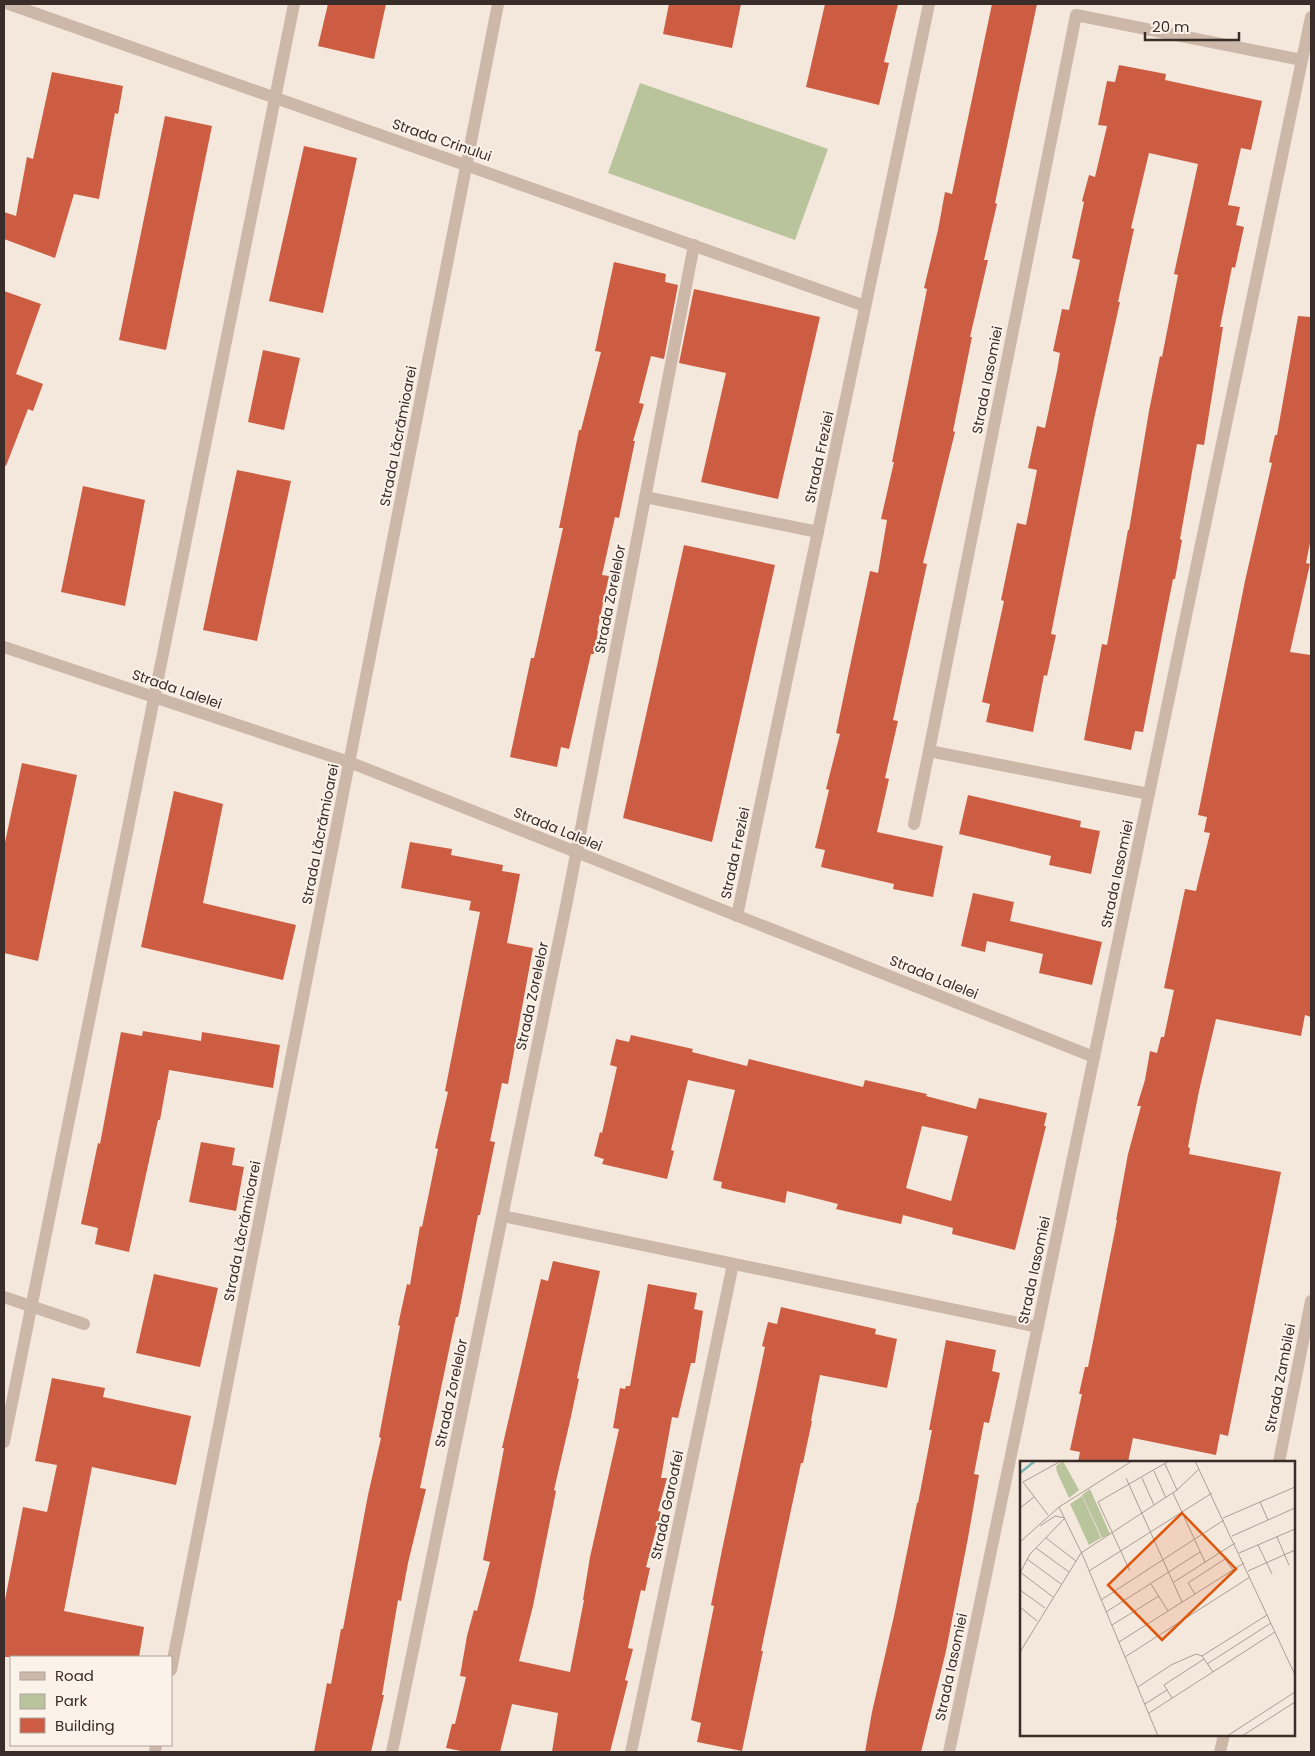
<svg xmlns="http://www.w3.org/2000/svg" width="1315" height="1756" font-family="Poppins,sans-serif">
<style>
.green{fill:#b9c49c}
.building{fill:#cd5d42;fill-rule:evenodd}
.lines{fill:none;stroke-linecap:round;stroke-linejoin:round}
.lane{stroke:#cdb7a8;stroke-width:12}
.street{stroke:#cdb7a8;stroke-width:12}
.labels{text-anchor:middle;dominant-baseline:central;stroke-width:4;stroke-linejoin:round;paint-order:stroke}
.street-label{font-size:14px;fill:#392d29;stroke:#fbf2ea}
.inset-river{fill:none;stroke:#7ab3b3;stroke-width:2.5}
.inset-road{fill:none;stroke:#a99d95;stroke-width:1}
.view{fill:#df570d;fill-opacity:0.15;stroke:#df570d;stroke-width:2.5}
.inset-edge{fill:none;stroke:#392d29;stroke-width:2.5}
</style>
<rect width="100%" height="100%" fill="#f4e8dd"/>
<!-- green -->
<path class="green" d="M 640,83 L 828,149 L 795,240 L 608,173 Z"/>
<!-- building -->
<g class="building">
<path d="M 328,4 L 386,4 L 374,59 L 318,46 Z"/>
<path d="M 669,4 L 741,4 L 732,48 L 663,34 Z"/>
<path d="M 825,4 L 898,4 L 884,62 L 889,63 L 879,105 L 806,87 Z"/>
<path d="M 992,4 L 1037,4 L 995,203 L 997,204 L 984,260 L 988,260 L 970,337 L 972,337 L 953,431 L 955,432 L 923,563 L 927,564 L 893,720 L 898,721 L 885,778 L 889,779 L 877,832 L 943,846 L 933,897 L 893,889 L 894,884 L 821,867 L 825,850 L 815,848 L 829,790 L 826,789 L 840,734 L 836,733 L 870,571 L 878,573 L 887,520 L 881,519 L 894,462 L 892,462 L 927,289 L 924,288 L 938,230 L 945,192 L 952,194 Z"/>
<path d="M 1119,65 L 1166,74 L 1165,80 L 1262,101 L 1251,150 L 1241,148 L 1228,205 L 1240,207 L 1236,225 L 1244,227 L 1235,268 L 1232,267 L 1220,327 L 1223,327 L 1204,445 L 1197,444 L 1180,539 L 1182,540 L 1175,579 L 1173,579 L 1143,732 L 1135,731 L 1131,750 L 1084,740 L 1102,644 L 1107,645 L 1128,530 L 1129,530 L 1149,411 L 1160,356 L 1162,357 L 1178,275 L 1174,274 L 1198,164 L 1149,153 L 1131,228 L 1134,229 L 1118,302 L 1120,302 L 1094,419 L 1051,634 L 1056,635 L 1047,676 L 1044,675 L 1033,732 L 986,722 L 990,704 L 982,702 L 1004,601 L 1001,600 L 1017,523 L 1026,525 L 1037,470 L 1028,468 L 1037,426 L 1045,428 L 1057,371 L 1060,353 L 1053,351 L 1062,309 L 1069,310 L 1080,260 L 1072,258 L 1084,202 L 1082,201 L 1089,175 L 1095,177 L 1107,126 L 1098,125 L 1107,81 L 1115,82 Z"/>
<path d="M 52,72 L 123,86 L 118,114 L 115,113 L 99,199 L 74,194 L 55,258 L 4,239 L 4,212 L 16,216 L 27,157 L 33,159 Z"/>
<path d="M 165,116 L 212,126 L 166,350 L 119,340 Z"/>
<path d="M 304,146 L 357,158 L 323,313 L 269,301 Z"/>
<path d="M 614,262 L 666,274 L 665,282 L 678,285 L 664,359 L 651,356 L 639,403 L 644,404 L 633,441 L 635,441 L 619,518 L 615,517 L 602,575 L 609,576 L 597,631 L 598,631 L 594,654 L 591,654 L 569,749 L 561,747 L 557,767 L 510,757 L 531,658 L 534,658 L 563,528 L 559,528 L 579,430 L 581,430 L 601,352 L 595,351 Z"/>
<path d="M 694,289 L 820,317 L 778,499 L 701,482 L 726,373 L 679,363 Z"/>
<path d="M 4,291 L 41,304 L 16,374 L 43,384 L 33,411 L 28,409 L 6,466 L 4,465 Z"/>
<path d="M 1298,316 L 1311,317 L 1311,538 L 1306,563 L 1310,564 L 1290,652 L 1311,655 L 1311,1017 L 1305,1015 L 1301,1036 L 1216,1019 L 1199,1091 L 1188,1147 L 1190,1148 L 1189,1154 L 1281,1172 L 1228,1436 L 1220,1434 L 1216,1455 L 1133,1438 L 1128,1462 L 1078,1462 L 1080,1452 L 1070,1450 L 1082,1394 L 1079,1394 L 1085,1367 L 1088,1367 L 1117,1220 L 1116,1220 L 1128,1154 L 1141,1106 L 1137,1106 L 1145,1080 L 1150,1051 L 1157,1053 L 1161,1037 L 1164,1037 L 1174,990 L 1164,988 L 1185,889 L 1196,891 L 1210,833 L 1204,832 L 1207,817 L 1198,815 L 1245,581 L 1272,463 L 1269,462 L 1275,435 L 1277,435 Z"/>
<path d="M 263,350 L 300,358 L 284,430 L 248,422 Z"/>
<path d="M 237,470 L 291,481 L 257,641 L 203,630 Z"/>
<path d="M 83,486 L 145,500 L 125,606 L 61,592 Z"/>
<path d="M 684,545 L 775,565 L 712,842 L 623,818 Z"/>
<path d="M 22,763 L 77,775 L 38,961 L 4,953 L 4,847 Z"/>
<path d="M 174,791 L 223,804 L 203,903 L 296,925 L 283,980 L 141,947 Z"/>
<path d="M 968,795 L 1081,821 L 1080,827 L 1100,831 L 1091,874 L 1049,865 L 1051,856 L 959,834 Z"/>
<path d="M 410,842 L 452,849 L 451,855 L 503,865 L 502,871 L 520,874 L 507,943 L 533,948 L 508,1084 L 502,1083 L 490,1141 L 495,1142 L 480,1215 L 478,1215 L 458,1317 L 456,1317 L 420,1488 L 426,1489 L 408,1563 L 401,1601 L 398,1600 L 382,1695 L 384,1695 L 371,1752 L 314,1752 L 327,1683 L 331,1684 L 341,1629 L 343,1629 L 368,1495 L 381,1438 L 379,1437 L 400,1326 L 398,1325 L 407,1284 L 410,1285 L 420,1226 L 422,1227 L 438,1149 L 435,1148 L 448,1092 L 445,1091 L 480,912 L 469,910 L 471,901 L 401,888 Z"/>
<path d="M 973,893 L 1014,902 L 1010,921 L 1102,942 L 1092,985 L 1039,973 L 1043,954 L 987,941 L 985,952 L 961,946 Z"/>
<path d="M 143,1031 L 201,1041 L 202,1032 L 280,1045 L 273,1088 L 169,1070 L 160,1120 L 158,1120 L 129,1252 L 95,1244 L 98,1228 L 81,1224 L 98,1143 L 100,1144 L 121,1032 L 142,1036 Z"/>
<path d="M 631,1035 L 693,1049 L 692,1052 L 747,1066 L 749,1059 L 863,1087 L 865,1080 L 927,1094 L 926,1096 L 976,1109 L 979,1098 L 1047,1113 L 1044,1126 L 1046,1126 L 1015,1250 L 952,1234 L 953,1228 L 903,1215 L 901,1224 L 836,1209 L 838,1204 L 787,1191 L 785,1203 L 721,1188 L 722,1182 L 713,1180 L 735,1090 L 688,1080 L 671,1150 L 674,1151 L 667,1179 L 602,1164 L 604,1159 L 594,1156 L 600,1132 L 602,1133 L 617,1067 L 610,1065 L 616,1039 L 629,1042 ZM 922,1126 L 968,1136 L 951,1201 L 906,1188 Z"/>
<path d="M 201,1142 L 235,1148 L 232,1165 L 244,1167 L 236,1211 L 189,1202 Z"/>
<path d="M 553,1261 L 600,1271 L 577,1378 L 579,1379 L 570,1421 L 554,1490 L 556,1491 L 533,1606 L 519,1661 L 570,1672 L 584,1600 L 583,1600 L 590,1557 L 619,1429 L 613,1428 L 620,1388 L 625,1389 L 626,1386 L 630,1386 L 648,1284 L 697,1293 L 694,1309 L 703,1311 L 695,1363 L 691,1363 L 678,1418 L 672,1417 L 661,1478 L 667,1478 L 658,1511 L 661,1512 L 646,1567 L 650,1568 L 645,1591 L 641,1590 L 628,1648 L 633,1649 L 625,1680 L 628,1681 L 610,1752 L 552,1752 L 558,1713 L 512,1704 L 500,1752 L 466,1752 L 446,1748 L 452,1724 L 455,1724 L 466,1677 L 460,1676 L 467,1636 L 474,1610 L 477,1611 L 490,1562 L 483,1560 L 504,1448 L 502,1448 L 541,1279 L 548,1281 Z"/>
<path d="M 154,1274 L 218,1288 L 200,1367 L 136,1353 Z"/>
<path d="M 781,1307 L 876,1329 L 875,1334 L 897,1339 L 887,1388 L 820,1375 L 811,1421 L 812,1421 L 803,1463 L 801,1463 L 761,1651 L 763,1651 L 742,1751 L 697,1742 L 701,1723 L 691,1720 L 714,1606 L 711,1605 L 722,1550 L 765,1347 L 762,1346 L 768,1322 L 777,1324 Z"/>
<path d="M 946,1340 L 996,1350 L 992,1371 L 1000,1373 L 989,1423 L 984,1422 L 974,1474 L 979,1475 L 968,1538 L 946,1651 L 921,1752 L 865,1752 L 872,1712 L 894,1616 L 917,1503 L 918,1503 L 932,1430 L 929,1430 Z"/>
<path d="M 52,1378 L 105,1388 L 103,1397 L 191,1416 L 176,1485 L 92,1467 L 64,1611 L 144,1627 L 139,1657 L 4,1657 L 4,1605 L 23,1507 L 47,1512 L 57,1465 L 35,1461 Z"/>
</g>
<g class="lines">
<!-- lane -->
<path class="lane" d="M 4,1442 L 294,4"/>
<!-- street -->
<g class="street">
<path d="M 9,4 L 865,306"/>
<path d="M 645,497 L 818,532"/>
<path d="M 4,647 L 349,762 L 1094,1057"/>
<path d="M 1149,794 L 929,751 L 1076,15 L 1302,60"/>
<path d="M 914,824 L 929,751"/>
<path d="M 737,916 L 929,4"/>
<path d="M 503,1216 L 1038,1327"/>
<path d="M 4,1297 L 84,1324"/>
<path d="M 1279,1462 L 1311,1301"/>
<path d="M 171,1670 L 498,4"/>
<path d="M 155,1752 L 156,1745"/>
<path d="M 392,1752 L 566,906 L 694,245"/>
<path d="M 631,1752 L 733,1264"/>
<path d="M 949,1752 L 1311,17"/>
<path d="M 1220,1752 L 1224,1735"/>
</g>
</g>
<g class="labels">
<!-- street labels -->
<g class="street-label">
<text transform="translate(442 140) rotate(19)">Strada Crinului</text>
<text transform="translate(987 380) rotate(-79)">Strada Iasomiei</text>
<text transform="translate(398 436) rotate(-79)">Strada Lăcrămioarei</text>
<text transform="translate(819 457) rotate(-78)">Strada Freziei</text>
<text transform="translate(610 599) rotate(-79)">Strada Zorelelor</text>
<text transform="translate(177 689) rotate(19)">Strada Lalelei</text>
<text transform="translate(558 829) rotate(22)">Strada Lalelei</text>
<text transform="translate(320 834) rotate(-79)">Strada Lăcrămioarei</text>
<text transform="translate(735 853) rotate(-78)">Strada Freziei</text>
<text transform="translate(1117 874) rotate(-78)">Strada Iasomiei</text>
<text transform="translate(934 977) rotate(22)">Strada Lalelei</text>
<text transform="translate(532 996) rotate(-78)">Strada Zorelelor</text>
<text transform="translate(242 1231) rotate(-79)">Strada Lăcrămioarei</text>
<text transform="translate(1034 1270) rotate(-78)">Strada Iasomiei</text>
<text transform="translate(1280 1378) rotate(-79)">Strada Zambilei</text>
<text transform="translate(451 1393) rotate(-78)">Strada Zorelelor</text>
<text transform="translate(667 1505) rotate(-78)">Strada Garoafei</text>
<text transform="translate(951 1667) rotate(-78)">Strada Iasomiei</text>
</g>
</g>
<!-- overview -->
<g transform="translate(1020 1461)">
<rect width="275" height="275" fill="#f4e8dd"/>
<path d="M 43,0 L 59,29 L 49,37 L 37,11 L 36,5 ZM 70,28 L 90,73 L 82,77 L 62,34 ZM 62,35 L 81,77 L 69,84 L 50,43 Z" fill="#b9c49c"/>
<path class="inset-river" d="M 0,12 L 15,0"/>
<path class="inset-road" d="M 175,0 L 275,214M 145,3 L 157,29M 134,10 L 146,37M 106,17 L 162,141M 122,17 L 134,44M 153,32 L 185,101M 240,41 L 248,59M 39,46 L 63,95 L 138,275M 0,47 L 14,36M 28,54 L 3,21 L 41,0M 203,57 L 275,26M 20,65 L 35,55 L 45,57M 212,75 L 275,47M 257,76 L 269,104M 26,77 L 56,100M 0,81 L 39,46 L 112,0M 238,84 L 252,113M 16,87 L 49,111M 219,92 L 275,68M 7,98 L 41,123M 69,110 L 192,32M 110,110 L 78,41 L 149,0M 228,110 L 275,89M 0,111 L 33,136M 0,112 L 10,93 L 45,57M 154,121 L 215,82M 131,123 L 148,150M 0,129 L 25,147M 175,133 L 168,122 L 205,98 L 213,109M 81,139 L 204,59M 0,146 L 17,160M 86,151 L 180,91M 92,164 L 139,135M 99,181 L 224,102M 0,191 L 61,92 L 157,29 L 179,8M 182,195 L 247,154M 105,196 L 230,116M 187,203 L 251,162M 118,226 L 151,204 L 176,193 L 182,195 L 193,211M 152,237 L 144,224 L 184,198M 125,243 L 147,229M 129,252 L 255,171M 207,275 L 275,231M 222,275 L 275,241"/>
<path class="view" d="M 162,52 L 216,108 L 142,179 L 88,124 Z"/>
<rect width="275" height="275" class="inset-edge"/>
</g>
<!-- border -->
<rect width="1315" height="1756" fill="none" stroke="#392d29" stroke-width="10"/>
<!-- legend -->
<rect x="10" y="1656" width="162" height="90" fill="#fbf2ea" stroke="#ada39d"/>
<rect x="20" y="1672" width="25" height="8" fill="#cdb7a8" stroke="#ada39d"/>
<text x="55" y="1681" font-size="15" fill="#392d29">Road</text>
<rect x="20" y="1694" width="25" height="15" fill="#b9c49c" stroke="#ada39d"/>
<text x="55" y="1706" font-size="15" fill="#392d29">Park</text>
<rect x="20" y="1718" width="25" height="15" fill="#cd5d42" stroke="#ada39d"/>
<text x="55" y="1731" font-size="15" fill="#392d29">Building</text>
<!-- scale -->
<path d="M1145 32v8h94v-8" fill="none" stroke="#392d29" stroke-width="2.5"/>
<text x="1152" y="32" font-size="15" fill="#392d29" stroke="#fbf2ea" stroke-width="4" paint-order="stroke">20 m</text>
</svg>
